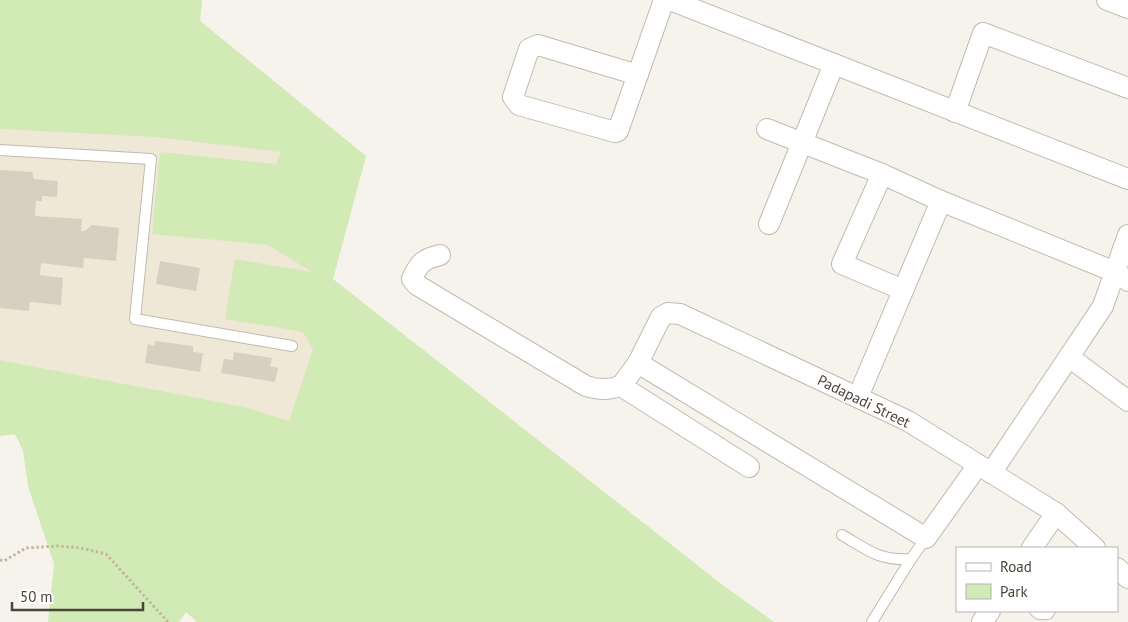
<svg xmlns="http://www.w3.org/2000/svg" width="1128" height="622" font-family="'PT Sans',sans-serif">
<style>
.education{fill:#efe8d6}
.green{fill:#d2eab5}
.building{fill:#d8cfc1}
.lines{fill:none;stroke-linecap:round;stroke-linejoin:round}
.service-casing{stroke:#c2bbae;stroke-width:12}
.minor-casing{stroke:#c2bbae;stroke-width:22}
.path{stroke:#c4b79f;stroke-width:3;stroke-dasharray:2.5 2.5;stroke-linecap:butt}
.service{stroke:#fff;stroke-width:10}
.minor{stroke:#fff;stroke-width:20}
.labels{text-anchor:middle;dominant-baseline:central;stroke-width:4;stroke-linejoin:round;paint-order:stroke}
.street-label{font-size:15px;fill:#4b4439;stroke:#fff}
</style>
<rect width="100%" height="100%" fill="#f6f3ec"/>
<!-- education -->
<path class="education" d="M 0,0 L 202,0 L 200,21 L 366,156 L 333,279 L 720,583 L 245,407 L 0,360 Z"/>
<!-- green -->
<path class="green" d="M 0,0 L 202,0 L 200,21 L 366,156 L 333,279 L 720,583 L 774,622 L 197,622 L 186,612 L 179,622 L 48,622 L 54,564 L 28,486 L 23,451 L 15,434 L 0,436 L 0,360 L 245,407 L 289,421 L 313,349 L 303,332 L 225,319 L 235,259 L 312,272 L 268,245 L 152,234 L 160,152 L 276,164 L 281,152 L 156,137 L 0,129 Z"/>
<!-- building -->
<g class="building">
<path d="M 0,170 L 32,172 L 34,179 L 58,181 L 57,197 L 42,196 L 42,201 L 36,201 L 35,216 L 82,219 L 81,231 L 85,231 L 92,225 L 119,228 L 116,261 L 84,258 L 83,268 L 41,263 L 40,275 L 63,278 L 61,305 L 30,302 L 29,311 L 0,308 Z"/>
<path d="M 160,261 L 200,268 L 196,291 L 156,284 Z"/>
<path d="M 155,341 L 193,346 L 193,352 L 203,353 L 200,372 L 145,363 L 148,344 L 155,346 Z"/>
<path d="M 234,352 L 272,358 L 270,366 L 278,368 L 275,382 L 221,373 L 224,359 L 233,360 Z"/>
</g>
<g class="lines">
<defs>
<g id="service">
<path d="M 0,150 L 151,159 L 135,319 L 292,346"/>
<path d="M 842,535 C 868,550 879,561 911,559"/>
<path d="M 1035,611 L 1039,614 L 1048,614 L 1050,611"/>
<path d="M 872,622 L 911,559 L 926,538"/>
</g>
<g id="minor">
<path d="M 670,0 L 834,64"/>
<path d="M 1107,0 L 1128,8"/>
<path d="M 638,75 L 538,45 L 529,49 L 513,97 L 519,105 L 615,132 L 618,131 L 664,0"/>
<path d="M 955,112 L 983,33 L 1128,88"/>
<path d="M 767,129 L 882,174 L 941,201 L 1115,272 L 1128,281"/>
<path d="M 882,174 L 842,264 L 903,290"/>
<path d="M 769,224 L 834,64 L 1128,179"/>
<path d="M 440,255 C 423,259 419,263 412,279 L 417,285 L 586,386 C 599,390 608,390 621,386"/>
<path d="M 1069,357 L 1128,401"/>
<path d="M 638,363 L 661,317 L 668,313 L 680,314 L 908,421 L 1056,513 L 1095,548"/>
<path d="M 858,397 L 941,201"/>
<path d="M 749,467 L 621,386 L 638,363 L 926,538 L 978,465"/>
<path d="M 991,473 L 1103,306 L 1128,235"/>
<path d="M 1032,548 L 1056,513"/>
<path d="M 1117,568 L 1128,578"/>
<path d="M 982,622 L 990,611"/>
</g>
</defs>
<!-- service casing -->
<use href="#service" class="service-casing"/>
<!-- minor casing -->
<use href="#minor" class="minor-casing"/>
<!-- path -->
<path class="path" d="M 0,560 L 4,561 L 26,548 L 58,546 L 81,548 L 106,554 L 168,622"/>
<!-- service -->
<use href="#service" class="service"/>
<!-- minor -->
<use href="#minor" class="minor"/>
</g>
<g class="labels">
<!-- street labels -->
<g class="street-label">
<text transform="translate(864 401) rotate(26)">Padapadi Street</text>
</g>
</g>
<!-- legend -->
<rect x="956" y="547" width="162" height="65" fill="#ffffff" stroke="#b7b4b0"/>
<rect x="966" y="563" width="25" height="8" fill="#ffffff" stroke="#b7b4b0"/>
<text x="1000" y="572" font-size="15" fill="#4b4439">Road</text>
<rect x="966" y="584" width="25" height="15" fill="#d2eab5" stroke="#b7b4b0"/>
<text x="1000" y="597" font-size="15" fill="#4b4439">Park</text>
<!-- scale -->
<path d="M12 602v8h131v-8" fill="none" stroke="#4b4439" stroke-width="2.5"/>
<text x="20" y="602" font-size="15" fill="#4b4439" stroke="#ffffff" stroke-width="4" paint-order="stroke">50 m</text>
</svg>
